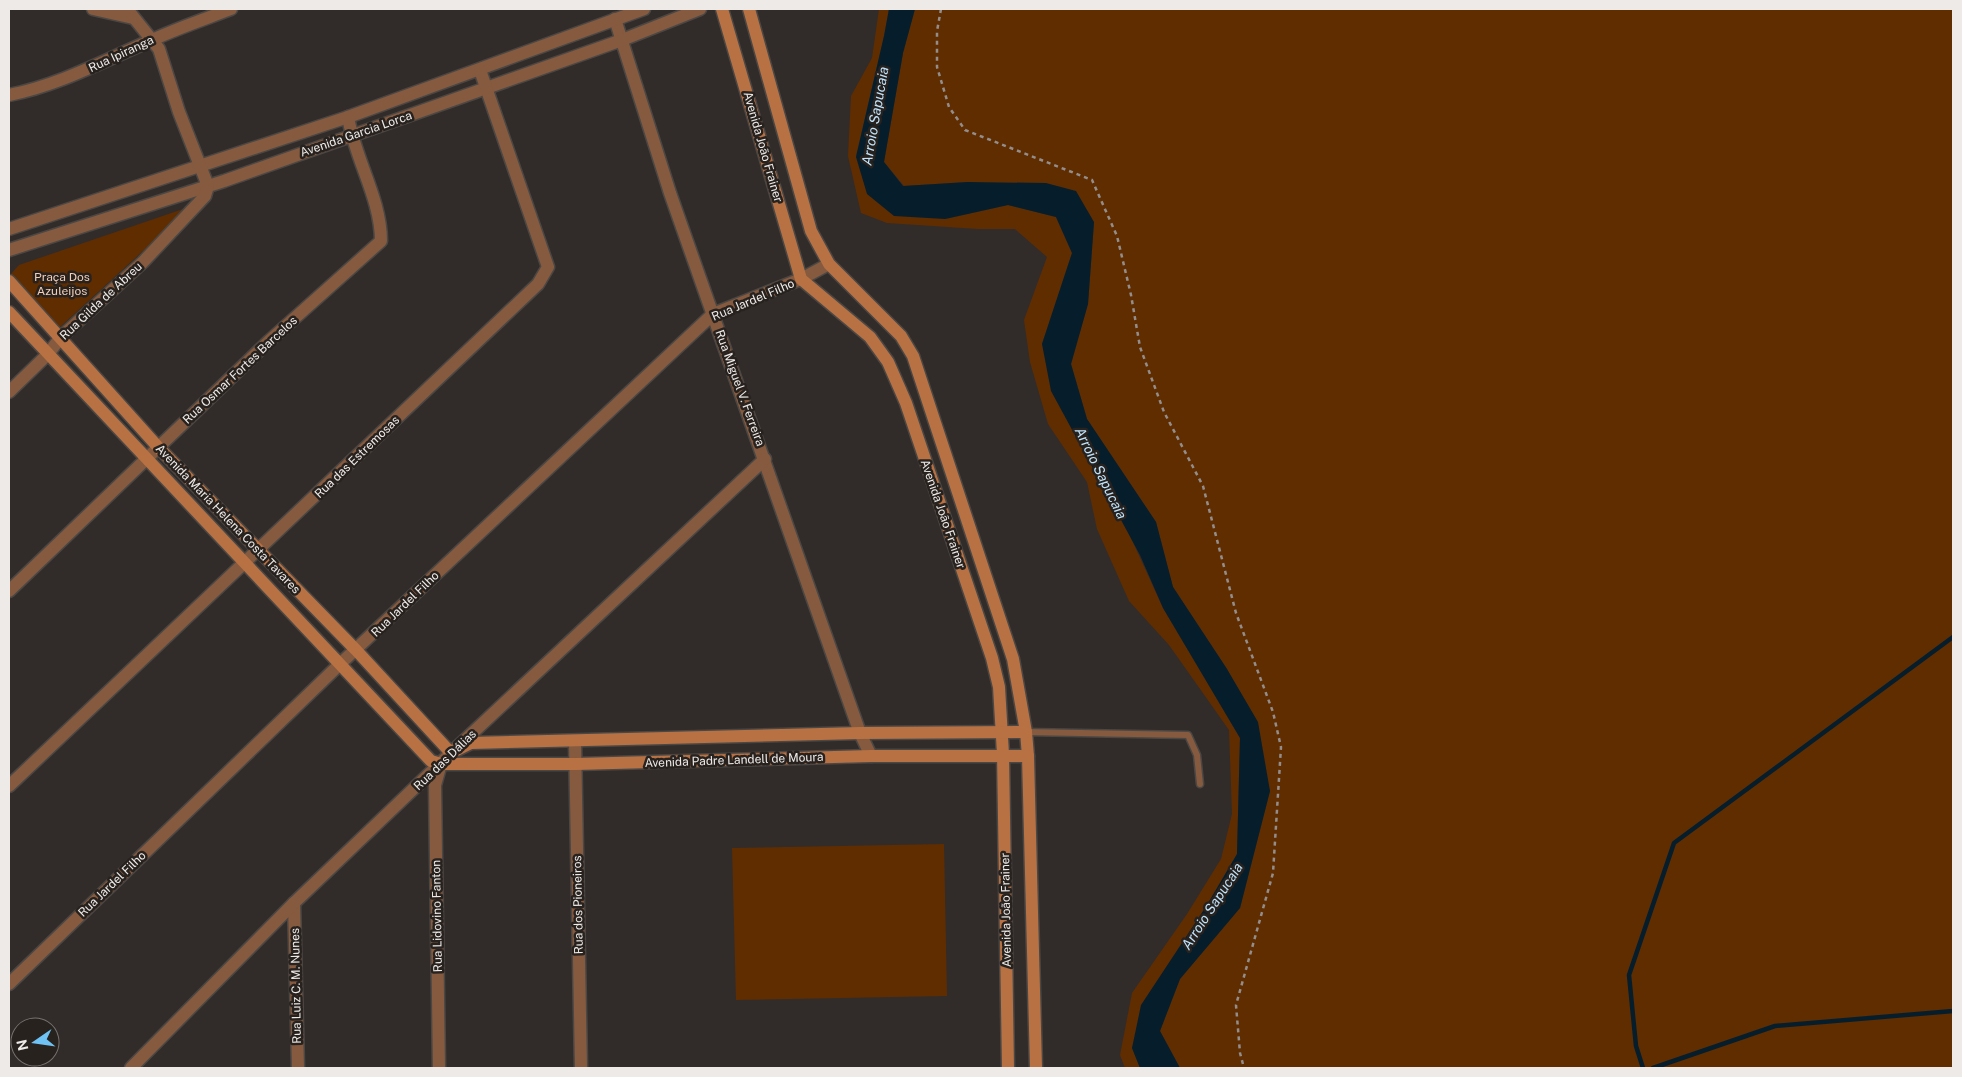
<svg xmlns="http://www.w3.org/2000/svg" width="1962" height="1077" font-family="'Public Sans',sans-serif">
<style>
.green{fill:#602d01}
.water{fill:#061e2b}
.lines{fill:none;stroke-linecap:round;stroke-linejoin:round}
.stream{stroke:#061e2b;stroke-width:4.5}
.lane-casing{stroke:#4b4744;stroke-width:9}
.street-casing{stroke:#4b4744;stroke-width:15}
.secondary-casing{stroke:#4b4744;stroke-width:15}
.path{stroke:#938e8c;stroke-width:2.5;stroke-dasharray:4 4;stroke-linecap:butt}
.lane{stroke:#865a3e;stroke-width:6}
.street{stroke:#865a3e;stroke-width:12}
.secondary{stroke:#b77143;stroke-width:12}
.labels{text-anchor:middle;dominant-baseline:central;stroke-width:5;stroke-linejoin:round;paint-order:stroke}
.street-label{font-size:12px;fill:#eeeae8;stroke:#28221f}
.park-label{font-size:12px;fill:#f3ceb8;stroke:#28221f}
.water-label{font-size:14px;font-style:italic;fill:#bfe4fc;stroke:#28221f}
</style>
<rect width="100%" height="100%" fill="#312c29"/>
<!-- green -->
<g class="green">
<path d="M 879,9 L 889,9 L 884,36 L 856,156 L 945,219 L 1008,205 L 1056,217 L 1072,253 L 1042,344 L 1163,608 L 1240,738 L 1237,854 L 1207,905 L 1132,1048 L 1140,1068 L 1125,1068 L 1120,1055 L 1132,993 L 1187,914 L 1221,859 L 1232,814 L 1229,730 L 1169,645 L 1129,601 L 1097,529 L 1087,482 L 1048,424 L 1030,362 L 1024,320 L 1047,257 L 1015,229 L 978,229 L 887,223 L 861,213 L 848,156 L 851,96 L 872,58 Z"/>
<path d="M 915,9 L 1953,9 L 1953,1068 L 1180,1068 L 1160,1031 L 1180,979 L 1240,908 L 1270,791 L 1227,669 L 1173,587 L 1156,522 L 1087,419 L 1071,364 L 1088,304 L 1094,222 L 968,182 L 904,186 L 884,162 L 903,53 Z"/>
<path d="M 192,206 L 59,328 L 11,274 L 19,265 Z"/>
<path d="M 944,844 L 947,996 L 736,1000 L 732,848 Z"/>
</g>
<!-- water -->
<path class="water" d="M 889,9 L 915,9 L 903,53 L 884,162 L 903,186 L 968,182 L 1046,183 L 1076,191 L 1094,222 L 1088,304 L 1071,364 L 1087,419 L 1156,522 L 1173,587 L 1227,669 L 1258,722 L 1270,791 L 1240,908 L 1180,979 L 1160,1031 L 1180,1068 L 1140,1068 L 1132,1048 L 1141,1005 L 1207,905 L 1237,854 L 1240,738 L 1163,608 L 1140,555 L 1051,391 L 1042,344 L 1072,253 L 1056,217 L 1008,205 L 945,219 L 894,216 L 867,194 L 856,157 L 884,36 Z"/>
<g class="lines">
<!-- stream -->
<g class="stream">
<path d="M 1643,1068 L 1636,1046 L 1629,975 L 1674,843 L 1953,637"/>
<path d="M 1653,1068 L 1775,1026 L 1953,1011"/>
</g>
<defs>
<path id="lane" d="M 1026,732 L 1188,735 L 1197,755 L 1200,784"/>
<g id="street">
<path d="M 93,9 L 133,18"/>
<path d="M 615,19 L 670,193 L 860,733 L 871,756"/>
<path d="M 9,95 C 60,85 105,60 152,40 C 178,28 205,19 231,9"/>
<path d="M 9,229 L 348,117 L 644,9"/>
<path d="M 9,250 L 224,181 L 622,40 L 700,9"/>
<path d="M 9,392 L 48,354 L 61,337 L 143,262 L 205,196 L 208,186 L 179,112 L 159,49 L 127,9"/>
<path d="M 9,591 L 269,341 L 381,241 C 381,199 355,159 348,117"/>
<path d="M 575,742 L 581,1068"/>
<path d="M 9,786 L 538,284 L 548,267 L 480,70"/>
<path d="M 294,903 L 298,1068"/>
<path d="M 9,984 L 340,664 L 713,314 L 801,279 L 829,264"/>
<path d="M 131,1068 L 294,903 L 451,753 L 765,459"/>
<path d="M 439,1068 L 435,785 L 441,764"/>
</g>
<g id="secondary">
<path d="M 722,9 L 801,279 L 870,337 L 888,362 L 906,403 L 992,658 L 999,687 L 1003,754 L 1008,1068"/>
<path d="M 749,9 L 811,231 L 829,264 L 901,336 L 913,356 L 1013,659 L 1026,732 L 1028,756 L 1036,1068"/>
<path d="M 9,281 L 158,447 L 356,650 L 451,753 L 471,743 L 860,733 L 1026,732"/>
<path d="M 9,312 L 431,761 L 441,764 L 576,764 L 871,756 L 1028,756"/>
</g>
</defs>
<!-- lane casing -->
<use href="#lane" class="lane-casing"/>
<!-- street casing -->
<use href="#street" class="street-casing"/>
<!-- secondary casing -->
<use href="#secondary" class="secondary-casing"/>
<!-- path -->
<path class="path" d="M 941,9 L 937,31 L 937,67 L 949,107 L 965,130 L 1092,180 L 1117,236 L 1131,295 L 1140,347 L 1164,412 L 1203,486 L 1236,613 L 1273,712 L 1281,747 L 1273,873 L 1236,1005 L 1240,1053 L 1244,1068"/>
<!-- lane -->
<use href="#lane" class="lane"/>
<!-- street -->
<use href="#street" class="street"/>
<!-- secondary -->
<use href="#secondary" class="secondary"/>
</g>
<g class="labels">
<!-- street labels -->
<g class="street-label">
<text transform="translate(121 54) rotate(-25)">Rua Ipiranga</text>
<text transform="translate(356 134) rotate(-19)">Avenida Garcia Lorca</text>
<text transform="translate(763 147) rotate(74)">Avenida João Frainer</text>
<text transform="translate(753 300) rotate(-23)">Rua Jardel Filho</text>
<text transform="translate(101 301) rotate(-43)">Rua Gilda de Abreu</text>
<text transform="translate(240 370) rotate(-43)">Rua Osmar Fortes Barcelos</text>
<text transform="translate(740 388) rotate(70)">Rua Miguel V. Ferreira</text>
<text transform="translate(357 457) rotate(-44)">Rua das Estremosas</text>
<text transform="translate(943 514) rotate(71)">Avenida João Frainer</text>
<text transform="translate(228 519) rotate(46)">Avenida Maria Helena Costa Tavares</text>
<text transform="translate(405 604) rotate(-44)">Rua Jardel Filho</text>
<text transform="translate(445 760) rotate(-44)">Rua das Dálias</text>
<text transform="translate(734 760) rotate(-2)">Avenida Padre Landell de Moura</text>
<text transform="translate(112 884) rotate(-44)">Rua Jardel Filho</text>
<text transform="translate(578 905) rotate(-91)">Rua dos Pioneiros</text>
<text transform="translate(1006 910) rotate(-91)">Avenida João Frainer</text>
<text transform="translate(437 916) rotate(-91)">Rua Lidovino Fanton</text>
<text transform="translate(296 986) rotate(-91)">Rua Luiz C. M. Nunes</text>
</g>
<!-- park labels -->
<g class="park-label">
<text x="62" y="277">Praça Dos<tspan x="62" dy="14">Azuleijos</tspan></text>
</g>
<!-- water labels -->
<g class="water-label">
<text transform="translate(875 116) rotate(-80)">Arroio Sapucaia</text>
<text transform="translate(1101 473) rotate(64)">Arroio Sapucaia</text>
<text transform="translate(1212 906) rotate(-57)">Arroio Sapucaia</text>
</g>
</g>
<!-- border -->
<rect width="1962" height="1077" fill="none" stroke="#eeeae8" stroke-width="20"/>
<!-- north arrow -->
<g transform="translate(35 1042) rotate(257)"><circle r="24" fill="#28221f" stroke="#77726f"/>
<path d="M0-4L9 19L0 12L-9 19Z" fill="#6fc2f4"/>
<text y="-8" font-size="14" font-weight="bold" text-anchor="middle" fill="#eeeae8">N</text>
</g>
</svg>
